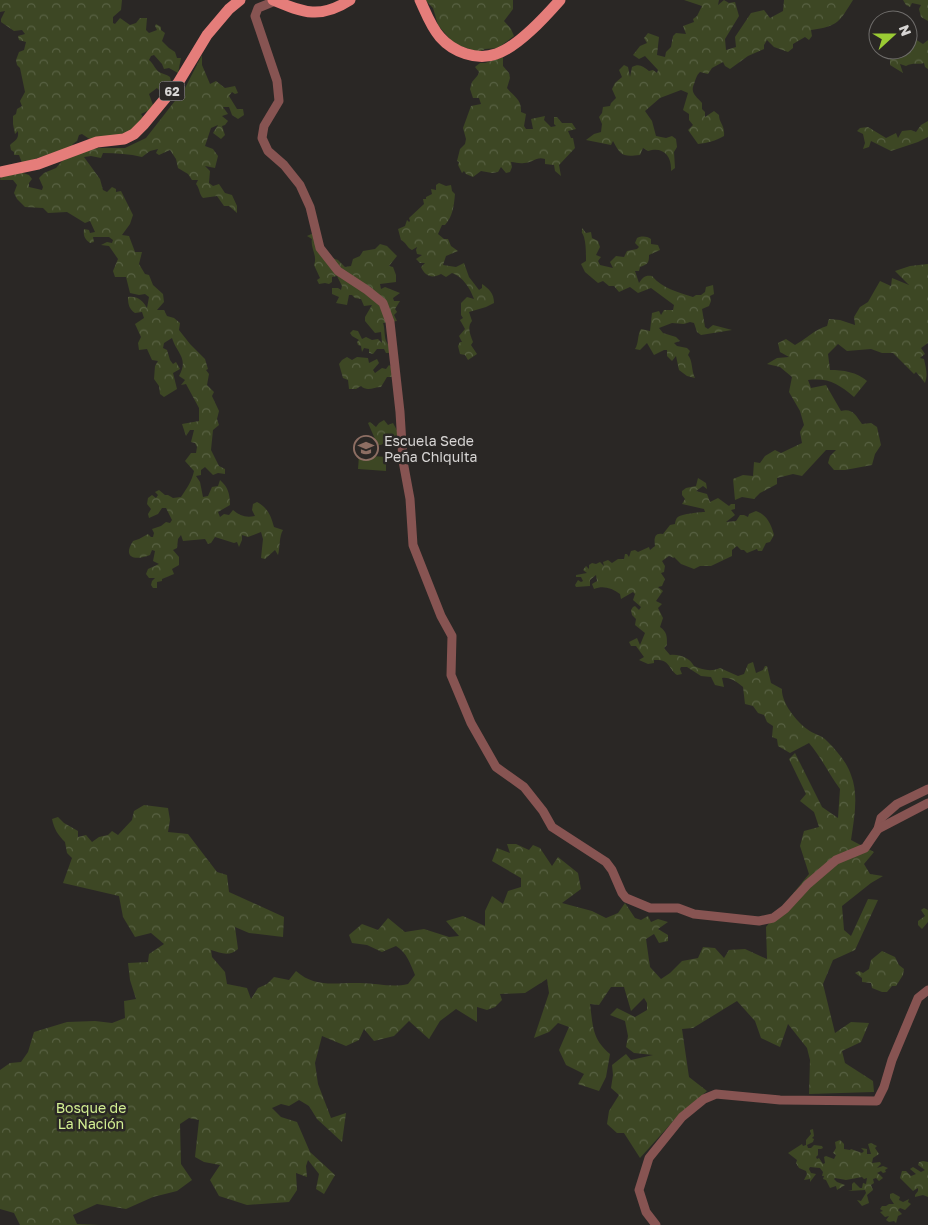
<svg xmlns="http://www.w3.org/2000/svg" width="928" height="1225" font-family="'Golos Text',sans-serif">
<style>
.forest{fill:url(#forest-crowns)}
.pitch{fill:#3d4724}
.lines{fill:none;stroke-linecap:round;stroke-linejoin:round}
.minor{stroke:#875452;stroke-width:9}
.major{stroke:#e57d7a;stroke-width:11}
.labels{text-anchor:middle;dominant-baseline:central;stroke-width:5;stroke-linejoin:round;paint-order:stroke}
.shield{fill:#2a2725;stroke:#a3a1a0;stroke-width:1}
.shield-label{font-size:12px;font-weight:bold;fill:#d7d5d4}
.poi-label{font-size:14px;fill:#d7d5d4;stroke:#2a2725;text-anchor:start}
.park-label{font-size:14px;fill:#d3ef92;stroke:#2a2725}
</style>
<defs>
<pattern id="forest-crowns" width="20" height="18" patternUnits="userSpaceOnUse" patternTransform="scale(1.25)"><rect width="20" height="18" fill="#3d4724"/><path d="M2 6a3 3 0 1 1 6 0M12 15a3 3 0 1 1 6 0" fill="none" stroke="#586143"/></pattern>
</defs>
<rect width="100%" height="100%" fill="#2a2725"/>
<!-- forest -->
<g class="forest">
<path d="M 0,0 L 122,0 L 121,10 L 113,17 L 113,23 L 115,24 L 120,18 L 130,25 L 136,23 L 140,18 L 147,18 L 146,30 L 149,33 L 157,30 L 155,26 L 156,24 L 161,27 L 161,30 L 165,33 L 162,41 L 169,48 L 175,52 L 177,58 L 181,58 L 178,73 L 169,68 L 164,69 L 162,64 L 154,55 L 151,56 L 149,60 C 153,63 155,69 159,72 C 163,74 166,74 170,77 L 171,81 L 165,89 L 160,91 L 157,88 L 149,94 L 153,105 L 152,109 L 141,114 L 143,117 L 132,135 L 91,140 L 82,134 L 79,135 L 77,141 L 73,144 L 71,147 L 22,163 L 19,155 L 14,155 L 14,152 L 11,150 L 10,145 C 15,140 19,140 18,131 L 15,134 L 13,124 L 13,116 L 16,114 L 17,109 L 22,106 L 20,101 L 25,92 L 20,68 L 17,65 L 16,60 L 19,52 L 24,50 L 26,42 L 19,40 L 18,36 L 25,34 L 22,30 L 14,31 L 1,22 L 1,19 L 5,11 L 0,12 Z"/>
<path d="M 425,0 L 513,0 L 513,9 L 504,21 L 511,29 L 514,36 L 498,48 L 485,49 L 479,52 L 454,44 L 438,25 L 433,8 Z"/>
<path d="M 684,0 L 719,0 L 718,5 L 724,0 L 729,3 L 735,2 L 739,16 L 725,39 L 726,50 L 736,47 L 735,37 L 751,13 L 764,10 L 770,18 L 783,11 L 784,0 L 853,0 C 839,22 839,26 811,30 L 812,36 L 809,40 L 805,37 L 793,44 L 793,48 L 788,52 L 774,47 L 767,40 L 764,45 L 764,49 L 748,56 L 730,69 L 725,66 L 723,62 L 712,68 L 708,74 L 700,72 C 696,76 696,79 694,84 C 690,93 696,96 702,103 L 702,109 L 705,112 L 705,117 L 714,111 L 719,115 C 719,123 725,125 724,136 C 715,141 708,143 698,144 L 688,130 L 693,125 L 689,120 L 689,114 L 683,110 L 688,93 L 681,90 L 660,98 L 645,111 L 652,121 L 656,136 L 666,138 L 672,136 L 676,139 L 677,147 L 674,152 L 675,168 L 671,171 C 672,156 663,146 648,151 L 643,148 L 640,155 C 623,157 621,156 613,141 L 611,145 L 586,140 L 594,134 L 601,132 L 602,124 L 599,117 L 602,113 L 603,107 L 610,106 L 611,103 L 616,98 L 612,89 L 615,83 L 622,77 L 619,70 L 624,65 L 628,67 L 630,77 L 632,67 C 639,63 643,66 649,71 L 653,70 L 657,73 L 658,70 L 645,56 L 639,59 L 633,55 L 640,46 L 647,43 L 644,38 L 648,33 L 659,37 L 657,55 L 665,57 L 666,52 L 671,47 L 673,36 L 676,33 L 686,34 L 683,26 L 694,22 L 693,19 L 697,16 L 702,6 Z"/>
<path d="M 903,0 L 928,0 L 928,21 L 921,17 L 919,9 L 921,5 L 912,3 L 910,7 L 906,5 Z"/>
<path d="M 915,39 L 923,44 L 928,40 L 928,69 L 925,67 L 924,63 C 918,65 913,62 906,66 L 900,64 L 903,73 L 890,65 L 890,55 L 896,55 L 896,50 L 908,50 L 908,40 Z"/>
<path d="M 202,55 L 202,65 L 210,84 L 216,81 L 225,88 L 235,86 L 238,93 L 235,94 L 232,92 L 229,96 L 237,109 L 243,109 L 244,115 L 238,119 L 232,115 L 229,107 L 223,107 L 228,114 L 222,116 L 228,121 L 225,125 L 222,126 L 225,135 L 221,139 L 213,133 L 218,125 L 211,128 L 205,146 L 213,149 L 218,156 L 215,168 L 205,166 L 210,171 L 209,183 L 213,186 L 219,184 L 225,193 L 232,195 L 237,206 L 237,213 L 229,206 L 224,206 L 217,196 L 203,198 C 199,194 200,189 196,184 L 198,180 L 192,180 L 188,174 L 178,168 L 176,159 L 170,150 L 159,155 L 156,153 L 158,149 L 150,151 L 142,157 C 129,154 117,153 103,153 L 101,158 L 91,156 L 84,157 L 100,179 L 103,190 L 107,192 L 112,187 L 116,189 L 116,192 L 121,191 L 133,215 L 130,224 L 122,235 L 129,236 L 135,252 L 142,252 L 139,264 L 145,274 L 149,275 L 153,285 L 163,294 L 164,302 L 157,310 L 164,310 L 167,316 L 174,318 L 180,323 L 179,330 L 190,344 L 205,359 L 208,369 L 206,370 L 209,374 L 207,385 L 214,392 L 212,396 L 219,411 L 217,419 L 219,425 L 213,430 L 211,450 L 219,466 L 225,469 L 225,474 L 218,473 L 213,475 L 205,467 L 201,470 L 201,475 L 196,476 L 200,482 L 203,497 L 208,496 L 212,487 L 218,486 L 220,480 C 228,487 230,494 230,505 L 218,512 L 220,517 L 224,514 L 229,515 L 233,510 C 240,516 246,518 255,516 L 252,510 L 253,504 L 257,502 C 268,508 271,516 274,527 L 283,530 C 279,536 280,548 278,555 L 275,550 L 265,559 L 261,558 L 263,539 L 261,532 L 248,537 L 242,535 L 242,540 L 239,547 L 237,542 L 234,543 L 215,537 L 211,543 L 208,544 L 205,539 L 183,541 L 181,535 L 178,539 L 177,548 L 173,550 L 179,557 L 179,565 L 172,569 L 174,574 L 162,579 L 162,581 L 157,582 L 157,588 L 153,588 L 151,585 L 152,581 L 155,578 L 149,578 L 146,574 L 148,569 L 159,564 L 153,561 L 155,551 L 152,550 L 150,555 C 135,561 122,558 133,541 L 139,539 L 148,534 L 151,537 L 153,537 L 154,533 L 152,529 L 161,526 L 166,522 L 170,523 L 172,520 L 166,508 L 162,508 L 158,514 L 149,518 L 148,514 L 151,509 L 147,504 L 148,498 L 152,495 L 156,498 L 158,495 L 155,492 L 159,490 L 165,495 L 168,495 L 173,498 L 181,497 C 187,488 192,481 194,471 L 185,461 L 191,453 L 196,453 L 197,447 L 195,443 L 191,442 L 194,430 L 190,430 L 186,436 L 182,424 L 199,421 L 199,408 L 186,384 L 181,385 L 185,380 L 179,376 C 189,358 177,354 172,338 L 164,343 L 163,348 L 167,350 L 170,360 L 173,364 L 176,362 L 180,369 L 173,373 L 177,389 L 164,397 L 160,394 L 159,386 L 154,379 L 155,366 L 158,361 L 152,360 L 147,349 L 139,350 L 138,343 L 141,337 L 135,324 L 144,318 L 142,312 L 135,313 C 129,309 128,304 128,297 C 138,296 142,300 147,308 L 149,297 L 145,294 L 139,295 L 130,293 L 126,277 L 115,277 L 113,271 L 118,259 L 109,246 L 101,245 L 107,242 L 112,243 L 113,240 L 109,237 L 93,237 L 94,242 L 90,243 C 85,239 83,236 84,229 L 89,230 L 90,233 L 95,232 L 90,221 L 85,223 L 67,212 L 48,213 L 43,208 L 25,207 L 17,199 L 14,193 L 17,185 L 13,180 L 0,180 L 1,176 L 23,173 L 29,175 L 32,179 L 29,183 L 29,187 L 42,190 L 43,187 L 39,178 L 44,173 L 56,168 L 62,161 L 87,150 L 98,148 L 125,148 L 146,138 L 185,88 Z"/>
<path d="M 503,57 L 503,66 L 509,73 L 510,78 L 507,88 C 513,96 522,99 521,112 L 526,114 L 524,126 L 526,129 L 533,129 L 531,119 L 545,116 L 544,120 L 551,127 L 556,126 L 554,124 L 554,117 L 557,117 L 562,123 L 572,123 L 576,129 L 568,131 L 571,138 L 573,138 L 575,148 L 559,165 L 561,176 L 555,171 L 554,165 L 545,164 L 545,159 C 536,156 533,163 524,163 C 519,164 516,162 511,162 L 512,167 L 510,172 L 506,173 L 501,167 L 498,172 L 492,173 L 481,171 L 473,177 L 466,174 L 464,171 L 462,173 L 458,165 L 459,162 L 457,161 L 460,149 L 465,144 L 466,139 L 463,128 L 471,106 L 481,104 L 479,98 L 473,98 L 470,89 L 472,82 L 478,75 L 479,72 L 475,67 L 480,63 L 485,63 Z"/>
<path d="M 928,121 L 928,137 L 918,142 L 891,151 L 871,141 L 869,147 L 863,149 L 865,143 L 863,134 L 857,131 L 860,128 L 868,127 L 886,138 L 896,133 L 898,138 L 902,131 L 911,130 L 916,132 L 921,125 Z"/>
<path d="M 439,183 L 446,186 L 451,185 L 452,191 L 455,194 C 454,205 453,216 445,225 L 442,225 L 438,234 L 444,239 L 448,239 L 451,246 L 458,251 L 446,256 L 443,265 L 456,267 L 464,263 L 469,277 L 479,290 L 482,288 L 482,284 C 489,289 494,293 494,303 L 486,307 L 469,312 L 472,321 C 467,327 470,334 473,342 L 471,345 L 477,354 L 468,360 L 465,355 L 460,354 L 458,346 L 460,342 L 462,342 L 459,336 L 465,329 L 460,320 L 463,318 L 461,315 L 461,303 L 467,297 L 474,299 C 470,288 463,277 452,273 L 446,277 L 441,274 C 432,279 425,276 421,267 L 425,263 L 420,263 L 416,259 L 422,255 L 417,254 L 416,250 L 417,247 L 412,250 C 407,248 406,242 401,240 L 398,229 L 405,226 L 407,220 L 409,222 L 410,221 L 409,218 L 424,204 L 423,199 L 426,199 L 426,197 L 432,194 L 431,189 L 436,190 L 436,185 Z"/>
<path d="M 582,228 L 586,233 L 591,232 L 592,238 L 598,241 L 600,247 L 596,255 L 601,257 L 598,261 L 600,265 L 613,268 L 610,262 L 616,256 L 624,257 L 627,251 L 637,249 L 639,247 L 635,243 L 637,238 C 642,236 646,236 651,239 L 651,244 L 658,245 L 660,250 L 649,255 C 649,263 648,264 640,267 L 639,271 L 635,271 L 639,283 C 643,277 645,275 652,276 C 663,289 678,292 693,297 L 696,295 L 701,295 L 705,292 L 706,287 L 713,285 L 714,294 L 710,296 L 711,301 L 709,306 L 702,309 L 705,327 L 708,329 L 713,325 L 732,330 L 701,335 L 697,332 L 694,323 L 690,322 L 684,324 L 672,323 L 659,328 L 663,333 L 676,337 L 680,341 L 674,343 L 677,346 L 687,348 L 690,351 L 688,355 C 693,361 691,370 695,378 L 687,376 L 679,370 L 676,356 L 672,361 L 667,356 L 667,350 L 664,350 L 654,355 L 647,343 L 640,350 L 635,349 C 639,343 637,336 641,329 L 650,331 L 652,313 L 659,311 L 661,315 L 664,310 L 673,310 L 674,305 L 651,288 L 638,293 L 630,287 L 619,292 L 614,286 L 609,286 L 603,281 L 598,283 L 585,272 L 581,264 L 586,261 C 586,253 586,244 584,237 C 581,229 582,237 582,228 Z"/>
<path d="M 318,231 L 327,256 L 338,260 L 345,267 L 351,266 L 353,259 L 360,256 L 363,251 L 375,249 L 380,244 L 387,246 L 397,256 L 389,266 L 393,267 L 396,275 L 396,282 L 380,284 L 381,289 L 385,287 L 400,293 L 393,298 L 394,301 L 400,301 L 395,309 L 397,312 L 394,315 L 397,321 L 383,323 C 385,328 384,335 386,341 C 388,345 391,347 392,353 L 386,353 L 384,349 L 377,349 L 373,354 L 369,353 L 369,349 L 364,348 L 362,352 L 361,346 L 358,345 L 357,342 L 359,340 L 352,336 L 350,333 L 353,330 L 358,331 L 362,339 L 366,337 L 372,340 L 378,339 L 382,343 L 381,332 L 375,333 L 365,321 L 365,317 L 372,305 L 364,306 L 361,299 L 355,298 L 352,295 L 349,295 L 347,305 L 336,303 L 339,297 L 332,294 L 332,288 L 338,288 L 341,290 L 342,286 L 337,276 L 332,277 L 332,282 L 329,284 L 325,283 L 319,284 L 317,280 L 320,278 L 314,265 C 318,256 310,248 312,239 L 307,236 Z"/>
<path d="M 928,264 L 928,343 L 921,348 L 925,354 L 920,358 L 924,359 C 926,369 928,374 925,383 L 916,372 L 914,374 L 893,353 L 882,353 L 871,349 L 847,351 L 838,344 L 828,354 L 830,370 C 843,370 857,372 867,381 L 854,397 C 838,384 830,378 808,380 L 811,388 L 826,385 L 841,411 C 853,408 856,416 862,424 L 871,423 L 877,427 L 881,445 L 875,454 L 872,465 L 845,470 L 834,470 L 828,463 L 830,456 L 836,450 L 826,450 L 802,476 L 793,474 L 777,478 L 777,484 L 760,493 L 754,499 L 742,497 L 735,500 L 733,479 L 743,475 L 753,476 L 754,462 L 760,463 L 765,456 L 775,450 L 781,453 L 802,443 L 800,432 L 804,425 L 800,411 L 789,392 L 792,377 L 780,367 L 767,364 L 777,358 L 789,357 L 780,352 L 778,343 L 786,339 L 795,345 C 806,339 815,329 827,326 L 829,319 L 840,320 L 855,325 L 854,317 L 860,307 L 868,302 L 880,281 L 891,286 L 892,278 L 909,285 L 895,271 L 910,266 Z"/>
<path d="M 347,357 L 352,360 L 357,357 L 368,358 L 369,363 L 377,359 L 379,363 L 373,370 L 375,373 L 382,368 L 386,369 L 389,365 L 393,368 L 392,377 L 387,377 L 381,387 C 374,387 367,392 361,386 L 356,389 L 349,389 L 348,380 L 343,378 L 339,364 L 342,360 Z"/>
<path d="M 384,420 L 388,425 L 393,423 L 399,434 L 396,438 L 396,445 L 390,447 L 387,441 L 381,445 L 374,445 L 375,439 L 368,423 L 370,422 L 376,427 L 379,423 Z"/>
<path d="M 698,478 L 706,483 L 707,489 L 703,486 L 696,491 L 707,494 L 710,502 L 718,498 L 729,506 L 731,504 L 735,504 L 735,509 L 731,510 L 735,515 L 726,522 L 736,521 L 740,515 L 744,515 L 748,517 L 749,514 L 756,511 C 767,515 771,524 774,535 L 770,542 L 766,543 L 762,551 L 758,551 L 757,549 L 747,553 L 744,550 L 741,550 L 737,546 L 732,550 L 732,556 L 711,566 L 700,566 L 694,569 L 681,564 L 674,557 L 674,558 L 669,556 L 662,561 L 665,566 L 664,572 L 661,573 L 665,579 L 662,586 L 658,587 L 663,591 L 656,601 L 662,604 L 658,608 L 663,618 L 660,627 C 667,632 667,636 667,645 L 664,648 L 670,655 C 679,654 689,657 694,666 C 703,670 711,672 720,668 L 738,676 L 744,674 L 748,664 L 753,662 L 756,673 L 763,670 L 765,666 L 767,666 L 771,683 L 782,689 C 781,702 796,721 807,729 C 813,734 822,735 827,741 C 836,750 847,762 851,775 C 859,795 854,819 851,840 L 874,852 L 864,864 L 870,874 L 883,876 L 871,883 L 842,906 L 844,930 L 851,936 L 868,899 L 878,900 L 855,950 L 833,960 L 823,984 L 835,1033 L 851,1022 L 869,1023 L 861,1042 L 842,1051 L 845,1063 L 873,1081 L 874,1092 L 809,1094 L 810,1060 L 807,1048 L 788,1024 L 780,1047 L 761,1038 L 755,1021 L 737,1001 L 693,1028 L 682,1029 L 689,1077 L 707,1091 L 676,1118 L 640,1158 L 624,1133 L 617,1133 L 607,1124 L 609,1111 L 619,1095 L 611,1088 L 613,1075 L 612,1065 L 626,1054 L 631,1060 L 653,1055 L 634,1053 L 626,1047 L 628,1036 L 625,1021 L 610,1015 L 617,1008 L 635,1017 L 647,1010 L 647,1003 L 644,998 L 631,1011 L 624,987 L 611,987 L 599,1005 L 590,1004 C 593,1026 592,1039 610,1054 L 606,1077 L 599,1091 L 578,1084 L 584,1074 L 566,1065 L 559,1050 L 569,1027 L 558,1023 L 549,1032 L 534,1038 L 549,993 L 547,979 L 525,993 L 500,994 L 502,1000 L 495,1007 L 487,1010 L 477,1007 L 477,1022 L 456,1009 L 440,1021 L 429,1039 L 409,1021 L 394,1036 L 374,1041 L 364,1029 L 359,1040 L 346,1046 L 322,1036 L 315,1063 L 318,1084 L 331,1118 L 346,1113 L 342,1142 L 317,1119 L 309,1106 L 299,1100 L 289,1106 L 281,1104 L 272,1108 L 281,1117 L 297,1122 L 310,1152 L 335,1175 L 324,1194 L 316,1189 L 319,1174 L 308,1160 L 306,1166 L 307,1177 L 296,1173 L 297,1190 L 289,1202 L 247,1205 L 219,1196 L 210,1180 L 220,1165 L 204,1162 L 195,1157 L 199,1120 L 189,1118 L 180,1124 L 181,1164 L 192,1180 L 177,1191 L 153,1197 L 126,1209 L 97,1204 L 73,1215 L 77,1224 L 100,1225 L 20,1225 L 14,1213 L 0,1209 L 0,1070 L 10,1063 L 21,1062 L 28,1052 L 34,1032 L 67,1022 L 95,1021 L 112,1023 L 125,1018 L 124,1001 L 136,999 L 130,980 L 128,963 L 148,962 L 149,954 L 164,944 L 151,933 L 135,937 L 123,917 L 119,896 L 63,883 L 72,858 L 67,853 L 65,842 C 58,835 54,829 52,819 L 58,817 L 64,823 L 78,831 L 78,837 L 86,835 L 92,842 L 99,837 L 108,835 L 112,831 L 118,835 L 132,820 L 134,811 L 144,805 L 168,808 L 170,820 L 168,832 L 188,834 L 217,872 L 227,875 L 229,892 L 284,917 L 283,937 L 249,933 L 235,927 L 238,949 C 229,957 221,953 211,950 L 212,957 L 225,972 L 227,984 L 247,988 L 251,999 L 258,988 L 267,984 L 274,977 L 289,980 L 296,971 C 316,989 337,982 360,983 C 377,983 392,988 408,984 L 415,975 C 410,963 407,953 396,946 L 382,952 L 367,945 L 352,943 L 349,935 L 362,924 L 378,930 L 388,918 L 405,932 L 424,929 L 449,937 L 459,936 L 446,921 L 463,916 L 485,926 L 485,911 L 492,896 L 503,904 L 508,891 L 521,887 L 521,878 L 492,861 L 497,848 L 510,853 L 507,844 L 516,844 L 529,850 L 533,845 L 540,848 L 552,866 L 558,857 L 578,873 L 581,889 L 562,903 L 592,911 L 606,918 L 618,913 L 625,903 L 635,918 L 641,920 L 648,916 L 651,922 L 658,919 L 668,922 L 658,929 L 668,935 L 668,941 L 659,943 L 654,934 L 646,939 L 650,967 L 661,979 L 670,973 L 682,961 L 698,958 L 703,947 L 715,948 L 724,958 L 729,950 L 745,949 L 767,959 L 766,927 L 809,874 L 800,846 L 804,831 L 819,827 L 814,812 L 800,801 L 806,794 L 789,759 L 795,753 L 822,807 L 838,818 L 840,789 C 829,774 821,757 809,743 L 790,753 L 778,746 L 777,739 L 772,737 L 773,726 L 767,722 L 764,715 L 758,713 L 753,706 L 745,704 L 743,687 C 737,682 730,677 722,678 L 724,687 L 715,685 L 711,677 L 701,676 L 687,667 L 681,667 L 680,669 L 682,674 L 677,675 C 667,667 670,659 654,660 L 654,663 L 648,664 L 639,660 L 644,657 L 636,646 L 631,646 L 629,642 L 637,638 L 640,645 L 645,633 L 635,625 L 636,619 L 632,615 L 631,610 L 633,607 L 635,606 L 639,610 L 641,607 L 633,600 L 635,594 L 633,592 L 621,599 L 620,594 C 612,588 603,585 594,589 L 592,584 L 597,581 L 596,575 L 590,580 L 590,586 L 576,587 L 575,585 L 578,580 L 581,582 L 583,581 L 581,577 L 576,577 L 576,575 L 587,573 L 583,570 L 586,566 L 589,569 L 589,565 L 592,563 L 596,564 L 600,562 L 604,566 L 603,562 L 608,560 L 612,563 L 618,559 L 624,559 L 625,554 L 627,554 L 629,557 L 631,551 L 635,550 L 638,552 L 649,547 L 650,550 L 655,546 C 654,539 654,532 663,534 L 670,525 L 675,524 C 675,522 676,518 678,517 C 681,514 701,512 705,512 L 704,509 L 682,504 L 685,499 L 682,495 L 682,491 L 686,488 L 696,486 Z"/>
<path d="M 924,908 L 928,910 L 928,922 L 922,929 L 918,925 L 918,921 L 925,916 L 921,910 Z"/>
<path d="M 882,951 L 895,957 L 899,965 L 904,969 L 903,975 L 896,986 L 892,986 L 887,992 L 882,992 L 872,988 L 871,983 L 862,982 L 862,978 L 855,973 L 859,971 L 863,973 L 869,969 L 871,960 Z"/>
<path d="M 813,1129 L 814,1136 L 812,1138 L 814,1139 L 813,1142 L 807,1145 L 808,1148 L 811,1148 L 814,1145 L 822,1146 L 823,1148 L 821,1149 L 818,1149 L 818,1155 L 816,1157 L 817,1159 L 819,1158 L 823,1164 L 825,1163 L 824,1157 L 826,1156 L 834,1159 L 836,1155 L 833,1153 L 836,1148 L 835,1142 L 840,1140 L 844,1144 L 844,1149 L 850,1150 L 851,1149 L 862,1153 L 864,1151 L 861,1148 L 867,1149 L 867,1154 L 871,1154 L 868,1144 L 871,1143 L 877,1146 L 875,1148 L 879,1154 L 873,1158 L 872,1163 L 880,1162 L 881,1164 L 877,1168 L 883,1166 L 888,1168 L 885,1170 L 886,1172 L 883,1173 L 881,1171 L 877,1173 L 880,1175 L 883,1178 L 879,1181 L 876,1178 L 873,1179 L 874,1183 L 871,1185 L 873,1190 L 867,1195 L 869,1203 L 862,1206 L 857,1200 L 861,1201 L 866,1193 L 865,1190 L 848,1191 L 852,1190 L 852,1184 L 854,1182 L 860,1188 L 862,1188 L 863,1183 L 866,1184 L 867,1178 L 864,1179 L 862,1177 L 846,1180 L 835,1178 L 834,1179 L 837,1182 L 845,1185 L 837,1190 L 836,1186 L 830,1188 L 826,1180 L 823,1179 L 824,1176 L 822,1176 L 823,1172 L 820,1168 L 810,1167 L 809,1169 L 811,1173 L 816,1174 L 810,1182 L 810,1179 L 804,1180 L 807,1174 L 806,1171 L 799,1168 L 796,1163 L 797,1160 L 788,1153 L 802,1144 L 803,1146 L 806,1145 L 806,1140 L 811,1134 L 810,1130 Z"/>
<path d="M 923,1161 L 928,1162 L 928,1197 L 923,1195 L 915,1197 L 915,1195 L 918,1191 L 918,1188 L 913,1191 L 900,1178 L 902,1171 L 906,1171 L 911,1176 L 916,1174 L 910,1169 L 913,1167 L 921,1172 L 925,1170 L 918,1165 L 919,1162 Z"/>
<path d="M 893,1193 L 900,1197 L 899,1200 L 903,1202 L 909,1199 L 908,1202 L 911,1204 L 905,1210 L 900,1208 L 898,1210 L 902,1214 L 898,1216 L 896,1223 L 894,1221 L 889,1222 L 886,1220 L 889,1216 L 885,1217 L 880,1212 L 883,1211 L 880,1209 L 882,1206 L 886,1206 L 889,1204 L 894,1204 L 890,1198 L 890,1194 Z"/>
</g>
<!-- pitch -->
<path class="pitch" d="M 359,455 L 386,457 L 386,471 L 358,469 Z"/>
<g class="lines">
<!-- minor -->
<g class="minor">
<path d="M 275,1 L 258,8 L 255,16 L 277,81 L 279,101 L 264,126 L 262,138 L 268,151 L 284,165 L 300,185 L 310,207 L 320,248 L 338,271 L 367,290 L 383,303 L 390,322 L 400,412 L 403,461 L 410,499 L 413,545 L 441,616 L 452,636 L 451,675 L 471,723 L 496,767 L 524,787 L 543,811 L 552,827 L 606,862 L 612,870 L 622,893 L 626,898 L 650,908 L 678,908 L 694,914 L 759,921 L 773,918 L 785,909 L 808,884 L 836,860 L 865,848 L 878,829 L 881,818 L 897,804 L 928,789"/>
<path d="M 878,829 L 928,803"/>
<path d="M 656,1225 L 646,1212 L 639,1190 L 649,1158 L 682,1117 L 704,1099 L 716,1094 L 780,1100 L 877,1101 L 884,1087 L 892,1060 L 918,998 L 928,990"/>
</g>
<!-- major -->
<g class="major">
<path d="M 273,0 C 304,13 321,19 350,0"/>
<path d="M 420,0 C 426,13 431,27 440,37 C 453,52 477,61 496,54 C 518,47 545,17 560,0"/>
<path d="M 0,172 L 38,164 L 97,142 L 124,139 L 134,134 L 144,124 L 178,83 L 207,35 L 229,9 L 240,0"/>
</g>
</g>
<!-- icons -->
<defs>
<symbol id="school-ring" viewBox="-11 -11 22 22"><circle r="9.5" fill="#2a2725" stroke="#8d6e63" stroke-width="1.5"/><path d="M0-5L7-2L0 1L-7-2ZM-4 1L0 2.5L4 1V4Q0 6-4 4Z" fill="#8d6e63"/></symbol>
</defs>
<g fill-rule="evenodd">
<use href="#school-ring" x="352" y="434" width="28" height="28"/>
</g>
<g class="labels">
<!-- shield labels -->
<rect class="shield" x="159.5" y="81.5" width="25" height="19" rx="4"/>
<g class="shield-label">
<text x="172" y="91">62</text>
</g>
<!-- poi labels -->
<g class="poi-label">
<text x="384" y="440">Escuela Sede<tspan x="384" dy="16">Peña Chiquita</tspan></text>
</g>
<!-- park labels -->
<g class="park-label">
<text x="91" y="1107">Bosque de<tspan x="91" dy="16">La Nación</tspan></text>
</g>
</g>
<!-- north arrow -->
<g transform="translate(893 35) rotate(69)"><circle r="24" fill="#2a2725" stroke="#6f6d6b"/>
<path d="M0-4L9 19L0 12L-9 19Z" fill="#9acb34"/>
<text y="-8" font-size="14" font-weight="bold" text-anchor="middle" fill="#d7d5d4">N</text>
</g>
</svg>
